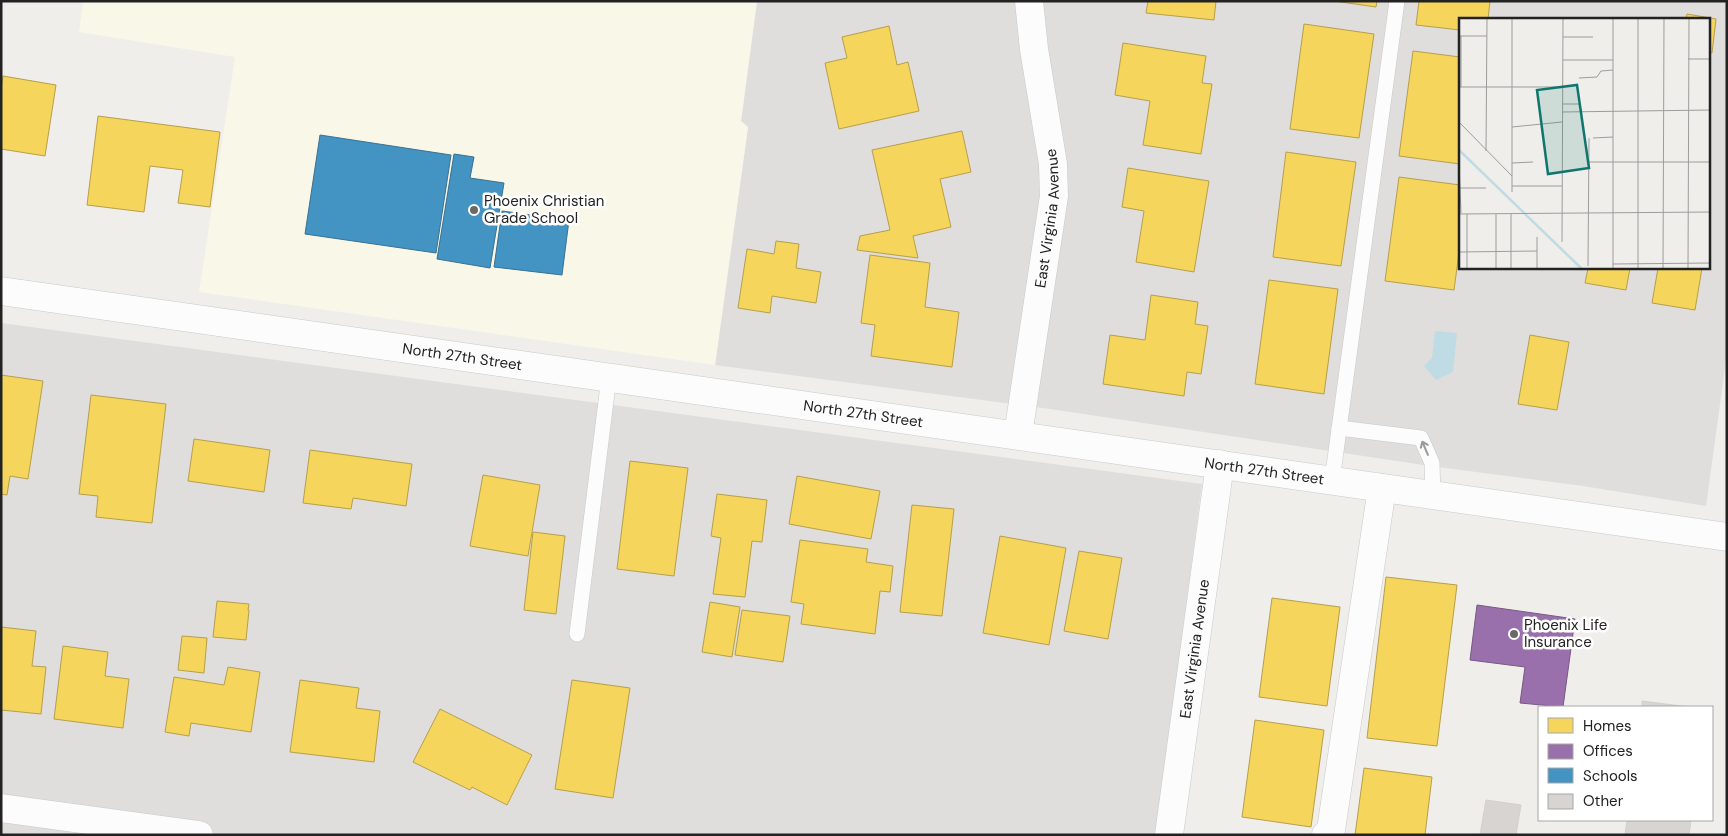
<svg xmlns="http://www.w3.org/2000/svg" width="1728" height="836" font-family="'DM Sans',sans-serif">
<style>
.residential{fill:#dfdedc;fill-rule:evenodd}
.education{fill:#f8f7e8}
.water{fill:#bfdbe3}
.homes{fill:#f6d55c;stroke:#b69f4b}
.offices{fill:#9970ab;stroke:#755982}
.schools{fill:#4393c3;stroke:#397193}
.building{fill:#d7d4d2;stroke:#d3d0cc}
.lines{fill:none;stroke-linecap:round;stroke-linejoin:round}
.service-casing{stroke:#c9c8c7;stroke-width:16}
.minor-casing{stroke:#c9c8c7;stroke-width:29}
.service{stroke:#fdfcfc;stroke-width:15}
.minor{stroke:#fdfcfc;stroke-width:28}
.oneway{stroke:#9a9a9a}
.poi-dot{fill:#6a6968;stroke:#fff;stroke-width:2}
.labels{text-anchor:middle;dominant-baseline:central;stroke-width:5;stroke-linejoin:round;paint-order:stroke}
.poi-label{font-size:15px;fill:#222;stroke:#fff;text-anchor:start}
.street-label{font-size:15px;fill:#222;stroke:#fff}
.inset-river{fill:none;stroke:#bfdbe3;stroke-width:2.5}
.inset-road{fill:none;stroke:#9e9c9b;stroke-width:1}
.view{fill:#0f766e;fill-opacity:0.15;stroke:#0f766e;stroke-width:2.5}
.inset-edge{fill:none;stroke:#222;stroke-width:2.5}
</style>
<rect width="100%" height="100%" fill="#f0eeeb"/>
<!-- residential -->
<g class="residential">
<path d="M 757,1 L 1727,1 L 1727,353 L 1706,506 L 1583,486 L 1430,466 L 1050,409 L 715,365 L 748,127 L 741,121 ZM 1460,19 L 1709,19 L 1709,268 L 1460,268 Z"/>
<path d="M 1,323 L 1202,484 L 1156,835 L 1,835 Z"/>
</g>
<!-- education -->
<path class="education" d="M 83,1 L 757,1 L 741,121 L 748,127 L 715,365 L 199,292 L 235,57 L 79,32 Z"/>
<!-- water -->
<path class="water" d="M 1435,331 L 1457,333 L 1453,372 L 1436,380 L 1424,366 L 1432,358 Z"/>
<!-- homes -->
<g class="homes">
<path d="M 1148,1 L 1216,1 L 1214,20 L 1146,13 Z"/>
<path d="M 1334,1 L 1377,1 L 1376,7 Z"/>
<path d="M 1419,1 L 1490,1 L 1488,19 L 1460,19 L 1460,30 L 1416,25 Z"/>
<path d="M 1687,14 L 1716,19 L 1712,53 L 1709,52 L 1709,19 L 1686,19 Z"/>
<path d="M 1304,24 L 1374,34 L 1359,138 L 1290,129 Z"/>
<path d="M 889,26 L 897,65 L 908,62 L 919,111 L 839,129 L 825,63 L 847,58 L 842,37 Z"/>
<path d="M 1123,43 L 1206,56 L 1202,83 L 1212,84 L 1201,154 L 1143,145 L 1150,101 L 1115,95 Z"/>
<path d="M 1413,51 L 1460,57 L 1460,164 L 1399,156 Z"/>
<path d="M 3,76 L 56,85 L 45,156 L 1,149 L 1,88 Z"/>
<path d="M 98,116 L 220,132 L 210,207 L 178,203 L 183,170 L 150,166 L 144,212 L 87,205 Z"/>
<path d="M 962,131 L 971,172 L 940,179 L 951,227 L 913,236 L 918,258 L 857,250 L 860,236 L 890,230 L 872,150 Z"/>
<path d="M 1286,152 L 1356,162 L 1341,266 L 1273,257 Z"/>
<path d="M 1128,168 L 1209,181 L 1194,272 L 1136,262 L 1144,211 L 1122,207 Z"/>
<path d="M 1399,177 L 1460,185 L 1460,245 L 1454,290 L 1385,281 Z"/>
<path d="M 776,241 L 799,244 L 796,268 L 821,272 L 816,303 L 772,296 L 770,313 L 738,308 L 747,249 L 774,254 Z"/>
<path d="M 870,255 L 930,263 L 925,307 L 959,312 L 952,367 L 871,356 L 875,325 L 861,323 Z"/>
<path d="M 1588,268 L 1630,268 L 1626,290 L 1585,283 Z"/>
<path d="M 1658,268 L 1702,268 L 1695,310 L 1652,303 Z"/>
<path d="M 1269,280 L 1338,289 L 1324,394 L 1255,384 Z"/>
<path d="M 1151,295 L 1198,302 L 1195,324 L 1208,326 L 1201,374 L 1187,372 L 1184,396 L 1103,384 L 1110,335 L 1145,340 Z"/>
<path d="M 1530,335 L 1569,342 L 1557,410 L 1518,404 Z"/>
<path d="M 1,375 L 43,381 L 28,479 L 10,476 L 7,495 L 1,494 Z"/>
<path d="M 91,395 L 166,404 L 152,523 L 96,517 L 98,496 L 79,494 Z"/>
<path d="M 194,439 L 270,450 L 264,492 L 188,481 Z"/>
<path d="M 310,450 L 412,464 L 406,506 L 353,498 L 351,509 L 303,503 Z"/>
<path d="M 630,461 L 688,468 L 674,576 L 617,569 Z"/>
<path d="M 483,475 L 540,485 L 528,556 L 470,546 Z"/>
<path d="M 797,476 L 880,491 L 871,539 L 789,524 Z"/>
<path d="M 717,494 L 767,500 L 762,542 L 752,541 L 745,597 L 713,594 L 721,538 L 711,536 Z"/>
<path d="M 912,505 L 954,509 L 942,616 L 900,612 Z"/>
<path d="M 533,532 L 565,536 L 556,614 L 524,610 Z"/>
<path d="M 1000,536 L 1066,548 L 1049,645 L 983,633 Z"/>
<path d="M 800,540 L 868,549 L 866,562 L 893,566 L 890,592 L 880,591 L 875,634 L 801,624 L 804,604 L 791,602 Z"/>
<path d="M 1079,551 L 1122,558 L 1108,639 L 1064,631 Z"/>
<path d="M 1386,577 L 1457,585 L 1437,746 L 1367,738 Z"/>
<path d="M 1272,598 L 1340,607 L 1327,706 L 1259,697 Z"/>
<path d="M 217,601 L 249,604 L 248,610 L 249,610 L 246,640 L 213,637 Z"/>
<path d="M 710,602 L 740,607 L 732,657 L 702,652 Z"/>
<path d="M 742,610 L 790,616 L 783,662 L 735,655 Z"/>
<path d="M 1,627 L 36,631 L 32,666 L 46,667 L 41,714 L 1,710 Z"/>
<path d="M 182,636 L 207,638 L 204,673 L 178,670 Z"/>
<path d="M 63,646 L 108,652 L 105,676 L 129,679 L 123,728 L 54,719 Z"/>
<path d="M 228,667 L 260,672 L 251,732 L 191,723 L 189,736 L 165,732 L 174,677 L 224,685 Z"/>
<path d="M 300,680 L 359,688 L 356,708 L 380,711 L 374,762 L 290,752 Z"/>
<path d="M 572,680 L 630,688 L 613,798 L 555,789 Z"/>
<path d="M 440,709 L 532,755 L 507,805 L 472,787 L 470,790 L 413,762 Z"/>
<path d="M 1255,720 L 1324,730 L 1311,827 L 1242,817 Z"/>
<path d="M 1364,768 L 1432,777 L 1425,835 L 1355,835 Z"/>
</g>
<!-- offices -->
<path class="offices" d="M 1477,605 L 1575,619 L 1563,707 L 1520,703 L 1525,667 L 1470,660 Z"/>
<!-- schools -->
<g class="schools">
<path d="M 320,135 L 451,155 L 436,253 L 305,234 Z"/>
<path d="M 454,154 L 474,157 L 470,178 L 504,183 L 490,268 L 437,259 Z"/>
<path d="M 502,211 L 569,220 L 562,275 L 494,267 Z"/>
</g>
<!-- building -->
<g class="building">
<path d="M 1642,701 L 1689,707 L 1642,707 Z"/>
<path d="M 1486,800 L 1521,805 L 1516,835 L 1480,835 Z"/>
<path d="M 1627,820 L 1691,820 L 1689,835 L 1625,835 Z"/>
</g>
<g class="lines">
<defs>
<g id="service">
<path d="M 1339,428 L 1421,438 L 1432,463 L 1433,495"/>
<path d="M 1332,481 L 1397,1"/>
<path d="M 577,634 L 609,377"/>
</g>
<g id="minor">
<path id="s1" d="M 1,291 L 1727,537"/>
<path id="s2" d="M 1018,435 L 1054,196 L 1053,164 L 1034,49 L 1029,1"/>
<path d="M 1,808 L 199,835"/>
<path id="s3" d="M 1169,835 L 1220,464"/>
<path d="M 1326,835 L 1331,830 L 1382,488"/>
</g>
</defs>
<!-- service casing -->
<use href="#service" class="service-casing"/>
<!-- minor casing -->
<use href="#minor" class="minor-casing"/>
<!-- service -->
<use href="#service" class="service"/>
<!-- minor -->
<use href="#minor" class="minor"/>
</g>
<!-- one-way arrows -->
<defs><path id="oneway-shaft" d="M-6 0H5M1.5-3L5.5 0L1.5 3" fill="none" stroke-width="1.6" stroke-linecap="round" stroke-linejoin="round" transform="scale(1.25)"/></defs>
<use class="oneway" href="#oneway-shaft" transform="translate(1425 448) rotate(-113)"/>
<!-- markers -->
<g class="poi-dot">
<circle cx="474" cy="210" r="5"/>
<circle cx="1514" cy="634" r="5"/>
</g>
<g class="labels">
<!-- poi labels -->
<g class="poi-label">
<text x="484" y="201">Phoenix Christian<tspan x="484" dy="17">Grade School</tspan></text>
<text x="1524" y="625">Phoenix Life<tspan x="1524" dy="17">Insurance</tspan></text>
</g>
<!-- street labels -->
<g class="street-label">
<text stroke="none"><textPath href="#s2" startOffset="219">East Virginia Avenue</textPath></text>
<text stroke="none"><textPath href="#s1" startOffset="466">North 27th Street</textPath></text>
<text stroke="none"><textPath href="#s1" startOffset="871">North 27th Street</textPath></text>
<text stroke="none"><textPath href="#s1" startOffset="1276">North 27th Street</textPath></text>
<text stroke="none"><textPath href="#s3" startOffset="188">East Virginia Avenue</textPath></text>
</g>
</g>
<!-- overview -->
<g transform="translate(1459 18)">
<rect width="251" height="251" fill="#f0eeeb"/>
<path class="inset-river" d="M 0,132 L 123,251"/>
<path class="inset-road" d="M 0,18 L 28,18M 2,18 L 2,69M 104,19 L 134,19M 229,41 L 252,41M 104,42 L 154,42M 120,60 L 138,59 L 142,53 L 154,52M 0,69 L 103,69M 103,86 L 120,86 L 123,94M 103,94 L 252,92M 0,104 L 53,158M 53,109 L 103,104M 134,120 L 154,119M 27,133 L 28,0M 128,144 L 252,144M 53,145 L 74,144M 0,146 L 2,195M 53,168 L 103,168M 0,170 L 27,170M 53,174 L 53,0M 0,196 L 252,194M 8,196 L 8,251M 37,196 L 37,251M 78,219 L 78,251M 103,224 L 104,0M 0,234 L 78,233M 154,246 L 252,245M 129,248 L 130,120M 52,251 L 52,196M 154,251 L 154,0M 179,251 L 179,0M 204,251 L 205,0M 229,251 L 230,0"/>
<path class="view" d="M 118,67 L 130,150 L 89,156 L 78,72 Z"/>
<rect width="251" height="251" class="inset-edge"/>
</g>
<!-- border -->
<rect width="1728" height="836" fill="none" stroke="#222222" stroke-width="5"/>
<!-- legend -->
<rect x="1538" y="706" width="175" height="115" fill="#ffffff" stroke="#a7a7a7"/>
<rect x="1548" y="718" width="25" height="15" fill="#f6d55c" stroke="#a7a7a7"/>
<text x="1583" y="731" font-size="15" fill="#222222">Homes</text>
<rect x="1548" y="744" width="25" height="15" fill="#9970ab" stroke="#a7a7a7"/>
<text x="1583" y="756" font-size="15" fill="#222222">Offices</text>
<rect x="1548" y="768" width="25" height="15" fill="#4393c3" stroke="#a7a7a7"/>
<text x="1583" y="781" font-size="15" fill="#222222">Schools</text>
<rect x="1548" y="794" width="25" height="15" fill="#d7d4d2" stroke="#a7a7a7"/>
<text x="1583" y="806" font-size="15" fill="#222222">Other</text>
</svg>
